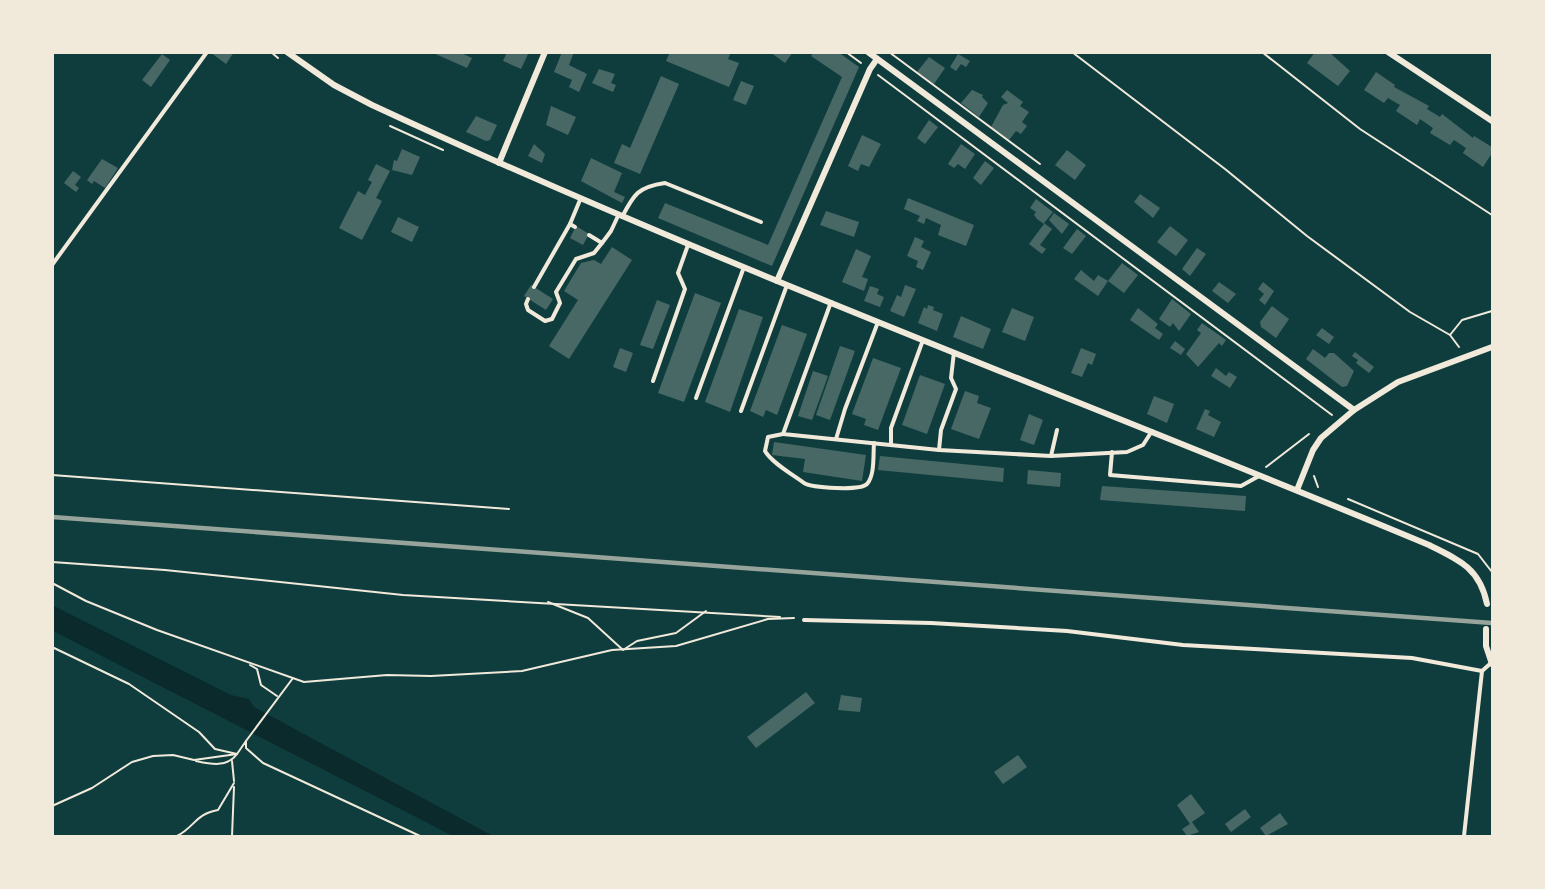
<svg xmlns="http://www.w3.org/2000/svg" width="1545" height="889" font-family="Montserrat,sans-serif">
<style>
.water{fill:#0a2a2b}
.building{fill:#486865}
.lines{fill:none;stroke-linecap:round;stroke-linejoin:round}
.path{stroke:#f1e9da;stroke-width:2}
.service{stroke:#f1e9da;stroke-width:4}
.minor{stroke:#f1e9da;stroke-width:6}
.rail{stroke:#97a49c;stroke-width:4.5}
</style>
<rect width="100%" height="100%" fill="#0f3d3e"/>
<!-- water -->
<path class="water" d="M 52,605 L 231,695 L 249,699 L 254,707 L 493,836 L 453,836 L 53,631 Z"/>
<!-- building -->
<g class="building">
<path d="M 210,52 L 234,52 L 226,64 Z"/>
<path d="M 431,52 L 459,52 L 472,58 L 467,68 Z"/>
<path d="M 507,52 L 529,52 L 521,69 L 503,61 Z"/>
<path d="M 562,52 L 574,52 L 569,65 L 587,74 L 579,92 L 569,87 L 572,80 L 554,72 Z"/>
<path d="M 670,52 L 731,52 L 728,59 L 739,63 L 729,87 L 666,61 Z"/>
<path d="M 770,52 L 793,52 L 785,63 Z"/>
<path d="M 814,52 L 838,52 L 859,67 L 772,266 L 658,218 L 665,203 L 768,245 L 842,77 L 811,56 Z"/>
<path d="M 1315,52 L 1329,52 L 1350,71 L 1338,86 L 1307,63 Z"/>
<path d="M 162,54 L 170,60 L 151,87 L 142,80 Z"/>
<path d="M 958,54 L 970,61 L 966,67 L 961,64 L 956,71 L 950,67 Z"/>
<path d="M 929,57 L 945,68 L 934,84 L 917,72 Z"/>
<path d="M 599,69 L 615,74 L 611,83 L 616,85 L 613,92 L 592,83 Z"/>
<path d="M 1376,72 L 1395,85 L 1394,87 L 1429,106 L 1427,109 L 1440,117 L 1442,114 L 1473,138 L 1474,136 L 1492,147 L 1492,153 L 1483,167 L 1463,153 L 1466,148 L 1454,140 L 1450,145 L 1430,133 L 1433,128 L 1420,119 L 1417,125 L 1396,111 L 1400,105 L 1388,98 L 1384,103 L 1364,90 Z"/>
<path d="M 661,76 L 679,84 L 640,174 L 614,163 L 622,144 L 630,148 Z"/>
<path d="M 741,81 L 754,86 L 746,105 L 733,100 Z"/>
<path d="M 972,90 L 983,95 L 982,97 L 988,103 L 979,117 L 961,103 Z"/>
<path d="M 1007,90 L 1023,102 L 1020,106 L 1029,112 L 1022,122 L 1027,126 L 1021,134 L 1016,131 L 1009,140 L 991,127 L 1003,105 L 1008,103 L 1001,97 Z"/>
<path d="M 551,106 L 576,117 L 568,135 L 546,125 Z"/>
<path d="M 476,116 L 497,125 L 490,140 L 486,141 L 466,132 Z"/>
<path d="M 929,120 L 938,127 L 925,144 L 917,138 Z"/>
<path d="M 862,135 L 881,144 L 869,167 L 861,164 L 858,171 L 848,166 Z"/>
<path d="M 534,144 L 545,154 L 542,163 L 528,156 Z"/>
<path d="M 961,144 L 975,154 L 965,169 L 958,164 L 954,168 L 948,164 Z"/>
<path d="M 402,149 L 420,157 L 412,175 L 392,170 L 394,160 L 397,161 Z"/>
<path d="M 1067,150 L 1086,165 L 1075,180 L 1055,165 Z"/>
<path d="M 591,158 L 622,173 L 614,192 L 625,197 L 622,203 L 581,181 Z"/>
<path d="M 102,159 L 118,168 L 105,188 L 94,181 L 92,184 L 87,180 Z"/>
<path d="M 985,161 L 994,168 L 981,185 L 973,178 Z"/>
<path d="M 376,164 L 390,171 L 376,198 L 382,201 L 362,240 L 339,228 L 358,191 L 365,195 L 372,182 L 368,180 Z"/>
<path d="M 73,171 L 81,177 L 75,185 L 79,188 L 76,192 L 64,183 Z"/>
<path d="M 1140,194 L 1160,208 L 1153,218 L 1134,202 Z"/>
<path d="M 908,198 L 974,225 L 966,246 L 938,235 L 941,225 L 926,218 L 924,224 L 917,221 L 920,216 L 904,209 Z"/>
<path d="M 1036,199 L 1053,212 L 1044,223 L 1052,229 L 1040,245 L 1046,249 L 1042,254 L 1029,244 L 1044,224 L 1037,219 L 1034,215 L 1036,212 L 1030,208 Z"/>
<path d="M 826,211 L 859,222 L 854,237 L 820,225 Z"/>
<path d="M 1054,213 L 1069,224 L 1062,234 L 1049,220 Z"/>
<path d="M 398,217 L 419,227 L 412,242 L 391,232 Z"/>
<path d="M 576,226 L 589,234 L 583,245 L 570,238 Z"/>
<path d="M 1170,226 L 1188,240 L 1176,256 L 1157,242 Z"/>
<path d="M 1077,229 L 1086,236 L 1072,254 L 1063,248 Z"/>
<path d="M 915,237 L 924,241 L 921,247 L 931,252 L 923,270 L 916,267 L 918,261 L 907,256 Z"/>
<path d="M 612,247 L 632,260 L 569,359 L 549,346 L 578,300 L 564,291 L 581,263 L 594,260 L 601,264 Z"/>
<path d="M 1197,248 L 1206,254 L 1190,276 L 1182,269 Z"/>
<path d="M 856,249 L 871,256 L 862,277 L 868,279 L 864,291 L 842,282 Z"/>
<path d="M 1122,263 L 1138,275 L 1124,293 L 1108,281 Z"/>
<path d="M 1081,270 L 1094,281 L 1098,275 L 1108,281 L 1098,296 L 1074,279 Z"/>
<path d="M 1219,282 L 1236,294 L 1228,303 L 1212,291 Z"/>
<path d="M 1263,282 L 1274,291 L 1265,305 L 1259,300 L 1264,294 L 1258,289 Z"/>
<path d="M 531,285 L 553,299 L 546,310 L 524,296 Z"/>
<path d="M 905,285 L 916,289 L 904,317 L 890,311 L 897,295 L 901,297 Z"/>
<path d="M 870,286 L 879,289 L 877,294 L 884,297 L 880,307 L 864,301 Z"/>
<path d="M 695,293 L 721,303 L 684,402 L 658,393 Z"/>
<path d="M 1172,299 L 1191,314 L 1179,331 L 1173,323 L 1170,327 L 1159,319 Z"/>
<path d="M 657,300 L 670,305 L 653,349 L 640,345 Z"/>
<path d="M 928,305 L 934,307 L 933,310 L 943,314 L 937,331 L 918,323 L 924,307 L 927,309 Z"/>
<path d="M 1272,306 L 1289,319 L 1276,338 L 1261,327 L 1260,322 Z"/>
<path d="M 1012,308 L 1034,317 L 1025,341 L 1002,332 Z"/>
<path d="M 1138,308 L 1158,324 L 1155,328 L 1163,334 L 1159,340 L 1130,320 Z"/>
<path d="M 739,309 L 763,317 L 730,412 L 705,402 Z"/>
<path d="M 961,316 L 991,329 L 983,349 L 953,337 Z"/>
<path d="M 1202,323 L 1226,340 L 1222,346 L 1219,343 L 1198,367 L 1186,354 L 1201,333 L 1197,330 Z"/>
<path d="M 782,325 L 807,334 L 777,415 L 766,410 L 763,417 L 750,411 Z"/>
<path d="M 1322,328 L 1334,337 L 1329,344 L 1316,335 Z"/>
<path d="M 1175,341 L 1185,349 L 1181,355 L 1170,348 Z"/>
<path d="M 840,346 L 855,351 L 830,420 L 816,415 Z"/>
<path d="M 620,348 L 633,353 L 626,372 L 613,367 Z"/>
<path d="M 1081,348 L 1096,354 L 1092,365 L 1088,363 L 1082,377 L 1071,373 Z"/>
<path d="M 1313,349 L 1325,358 L 1329,353 L 1334,353 L 1354,371 L 1347,386 L 1342,387 L 1306,359 Z"/>
<path d="M 1355,352 L 1374,367 L 1369,373 L 1356,363 L 1358,360 L 1352,356 Z"/>
<path d="M 873,358 L 901,368 L 878,430 L 864,425 L 866,419 L 852,414 Z"/>
<path d="M 1216,368 L 1226,376 L 1229,372 L 1237,377 L 1230,388 L 1211,376 Z"/>
<path d="M 813,371 L 828,376 L 812,420 L 798,416 Z"/>
<path d="M 920,375 L 945,384 L 927,434 L 902,425 Z"/>
<path d="M 965,391 L 979,396 L 977,403 L 991,408 L 979,439 L 951,429 Z"/>
<path d="M 1154,396 L 1174,404 L 1167,423 L 1147,414 Z"/>
<path d="M 1205,409 L 1210,411 L 1208,415 L 1221,422 L 1214,437 L 1196,429 Z"/>
<path d="M 1029,414 L 1043,420 L 1034,445 L 1020,440 Z"/>
<path d="M 774,442 L 866,455 L 862,481 L 803,472 L 805,459 L 772,455 Z"/>
<path d="M 880,456 L 1004,468 L 1003,482 L 878,470 Z"/>
<path d="M 1028,470 L 1061,473 L 1060,487 L 1027,484 Z"/>
<path d="M 1102,486 L 1246,496 L 1245,511 L 1100,500 Z"/>
<path d="M 806,692 L 815,703 L 756,748 L 747,737 Z"/>
<path d="M 841,695 L 862,698 L 860,712 L 838,710 Z"/>
<path d="M 1018,755 L 1027,767 L 1003,784 L 994,772 Z"/>
<path d="M 1191,794 L 1205,813 L 1192,822 L 1199,832 L 1187,836 L 1182,829 L 1190,824 L 1177,805 Z"/>
<path d="M 1245,809 L 1251,817 L 1231,832 L 1225,824 Z"/>
<path d="M 1280,813 L 1288,824 L 1266,836 L 1260,828 Z"/>
</g>
<g class="lines">
<!-- path -->
<g class="path">
<path d="M 271,52 L 278,58"/>
<path d="M 846,52 L 861,63"/>
<path d="M 889,52 L 1040,164"/>
<path d="M 1072,52 L 1225,169 L 1307,236 L 1410,312 L 1450,335 L 1462,320 L 1492,311"/>
<path d="M 1262,52 L 1360,129 L 1492,215"/>
<path d="M 878,75 L 1332,415"/>
<path d="M 390,126 L 443,150"/>
<path d="M 1450,335 L 1459,347"/>
<path d="M 1266,467 L 1309,434"/>
<path d="M 52,475 L 509,509"/>
<path d="M 1314,476 L 1318,487"/>
<path d="M 1348,499 L 1478,554 L 1492,572"/>
<path d="M 52,562 L 165,570 L 403,595 L 780,617"/>
<path d="M 52,583 L 86,601 L 157,630 L 304,682 L 387,675 L 431,676 L 522,671 L 612,650 L 676,646 L 768,619 L 794,618"/>
<path d="M 548,602 L 588,618 L 623,650 L 637,641 L 676,633 L 706,611"/>
<path d="M 52,647 L 129,684 L 199,732 L 215,749 L 237,754 C 227,768 210,764 196,761"/>
<path d="M 250,665 L 257,669 L 261,685 L 277,696"/>
<path d="M 246,741 L 293,678"/>
<path d="M 232,761 L 234,781"/>
<path d="M 52,806 L 92,788 L 132,762 L 153,756 L 173,755 L 194,760 L 237,754 L 246,741 L 246,748 L 263,763 L 420,836"/>
<path d="M 177,836 C 195,827 195,814 218,810 L 234,783"/>
<path d="M 232,836 L 234,787"/>
</g>
<!-- service -->
<g class="service">
<path d="M 622,217 C 634,194 638,187 665,183 L 761,222"/>
<path d="M 575,227 L 570,224 L 580,200"/>
<path d="M 589,235 L 602,243 L 611,231 L 618,216"/>
<path d="M 52,265 L 207,52"/>
<path d="M 534,287 L 570,224"/>
<path d="M 528,299 L 526,304 L 528,310 L 545,321 L 552,319 L 560,303 L 556,292 L 576,259 L 594,253 L 602,243"/>
<path d="M 831,302 L 783,434 L 939,450 L 1051,456 L 1057,430"/>
<path d="M 653,381 L 685,289 L 678,273 L 688,245"/>
<path d="M 696,398 L 744,267"/>
<path d="M 741,411 L 787,285"/>
<path d="M 783,434 L 768,437 L 765,451 C 772,463 792,474 804,483 C 812,488 860,491 867,484 C 875,475 873,455 874,443"/>
<path d="M 836,439 L 845,409 L 878,322"/>
<path d="M 891,445 L 891,428 L 923,340"/>
<path d="M 939,450 L 941,430 L 956,389 L 951,378 L 954,352"/>
<path d="M 1112,452 L 1110,475 L 1241,486 L 1259,476"/>
<path d="M 1051,456 L 1127,452 L 1143,445 L 1152,431"/>
<path d="M 804,620 L 931,623 L 1067,631 L 1183,645 L 1412,658 L 1482,671"/>
<path d="M 1464,836 L 1482,671 L 1491,663"/>
</g>
<!-- minor -->
<g class="minor">
<path d="M 287,52 L 334,85 L 372,105 C 718,266 1077,398 1429,545 C 1460,560 1480,569 1487,604"/>
<path d="M 868,52 L 1354,410"/>
<path d="M 1388,52 L 1492,121"/>
<path d="M 499,163 L 545,52"/>
<path d="M 777,281 L 870,69 L 877,59"/>
<path d="M 1297,490 L 1313,450 L 1321,438 L 1354,410 L 1398,382 L 1492,347"/>
<path d="M 1486,629 L 1486,646 L 1492,664"/>
</g>
<!-- rail -->
<path class="rail" d="M 52,517 L 1492,623"/>
</g>
<!-- border -->
<rect width="1545" height="889" fill="none" stroke="#f1e9da" stroke-width="108"/>
</svg>
